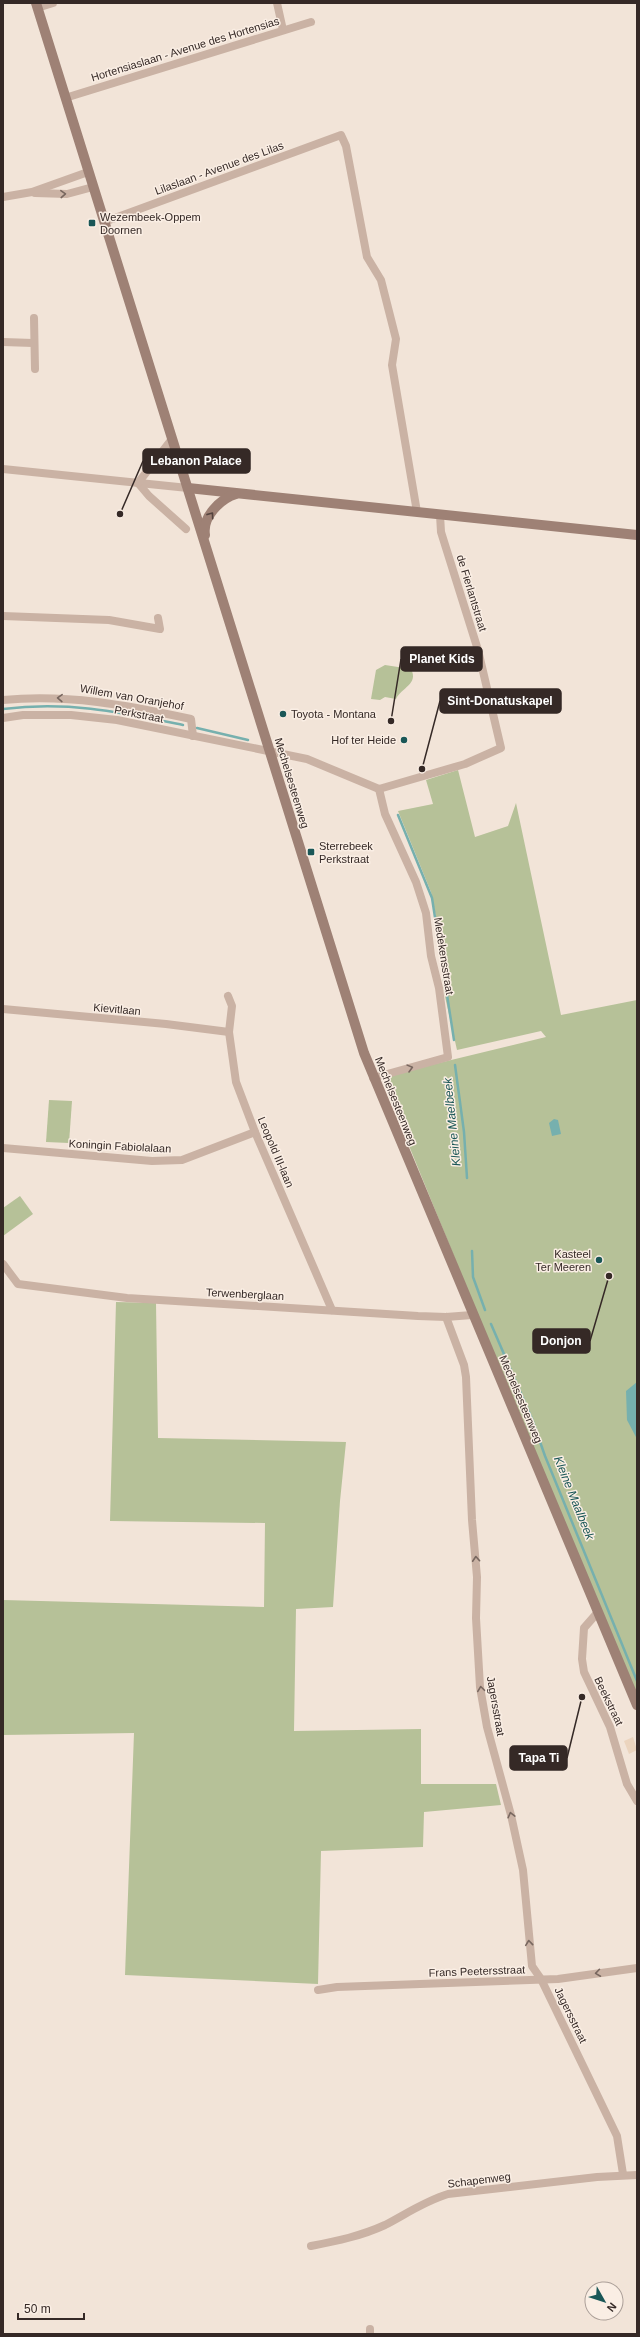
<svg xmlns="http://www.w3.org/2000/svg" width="640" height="2337" font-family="Arial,sans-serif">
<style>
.green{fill:#b6c198}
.plaza{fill:#ebd4be}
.water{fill:#76b0ae}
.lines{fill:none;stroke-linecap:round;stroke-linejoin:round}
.stream{stroke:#76b0ae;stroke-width:2.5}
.minor{stroke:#cab2a4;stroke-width:8}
.secondary{stroke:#9e8175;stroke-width:10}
.oneway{stroke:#78675f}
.oneway2{stroke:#54433e}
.poi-dot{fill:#1a5757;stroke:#faeee4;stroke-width:1.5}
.labels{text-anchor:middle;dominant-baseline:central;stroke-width:3;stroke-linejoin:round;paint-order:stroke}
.street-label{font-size:11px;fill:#352926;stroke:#faeee4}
.poi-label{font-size:11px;fill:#352926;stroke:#faeee4;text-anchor:start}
.water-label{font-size:12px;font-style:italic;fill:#1a5757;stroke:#faeee4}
.leader{fill:none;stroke:#352926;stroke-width:1.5}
.callout-dot{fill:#352926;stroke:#faeee4;stroke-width:1.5}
.callout{fill:#352926;stroke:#352926;stroke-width:1.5}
.callout-label{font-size:12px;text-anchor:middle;font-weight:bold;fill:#fff}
</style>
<rect width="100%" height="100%" fill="#f2e4d8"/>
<!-- green -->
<g class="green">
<path d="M 385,665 L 411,669 C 419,684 401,688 396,699 L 385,697 L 380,700 L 371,699 L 376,670 Z"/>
<path d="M 458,770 L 475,837 L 508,826 L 516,803 L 561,1015 L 637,1000 L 637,1696 L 517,1411 L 381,1077 L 546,1037 L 541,1031 L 457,1050 L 444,992 L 439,946 L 445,962 L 431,892 L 398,811 L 433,804 L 426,780 Z"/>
<path d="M 49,1100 L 72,1101 L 69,1143 L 46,1142 Z"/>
<path d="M 20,1196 L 33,1214 L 3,1236 L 3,1208 Z"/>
<path d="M 116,1302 L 156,1303 L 158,1438 L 346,1442 L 340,1501 L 333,1607 L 296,1609 L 294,1731 L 421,1729 L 421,1784 L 496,1784 L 501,1805 L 424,1812 L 423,1847 L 321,1851 L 318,1984 L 125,1975 L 134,1733 L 3,1735 L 3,1600 L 264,1607 L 265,1523 L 110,1521 Z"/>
</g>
<!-- plaza -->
<path class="plaza" d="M 633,1737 L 637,1750 L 629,1754 L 624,1741 Z"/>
<!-- water -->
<g class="water">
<path d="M 554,1119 L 558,1120 L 561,1134 L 552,1136 L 549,1123 Z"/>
<path d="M 637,1382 L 637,1439 L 627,1420 L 626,1391 Z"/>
</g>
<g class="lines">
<!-- stream -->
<g class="stream">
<path d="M 3,709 C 69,701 119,712 183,725"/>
<path d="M 197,728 L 248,740"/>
<path d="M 398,815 L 432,898 L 454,1040"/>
<path d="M 455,1065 L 464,1132 L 467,1178"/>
<path d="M 472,1251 L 473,1277 L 485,1310"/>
<path d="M 491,1324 L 532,1419 L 545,1456 L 637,1681"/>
</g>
<!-- minor -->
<g class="minor">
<path d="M 277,3 L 283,30"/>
<path d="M 37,8 L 53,3"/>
<path d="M 65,98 L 311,22"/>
<path d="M 35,193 L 67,194 L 93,187"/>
<path d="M 3,197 L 32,192 L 88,172"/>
<path d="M 104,222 L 341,135 L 346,146 L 367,257 L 381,280 L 396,339 L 392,365 L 417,512"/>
<path d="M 34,318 L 35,369"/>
<path d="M 3,342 L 33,343"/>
<path d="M 3,469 L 188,488"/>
<path d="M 138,483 L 149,496 L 186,529"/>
<path d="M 138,483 L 172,439"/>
<path d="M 3,616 L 109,620 L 160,629 L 158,618"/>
<path d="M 3,700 C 69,694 126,705 191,719 L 193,736"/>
<path d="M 3,718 L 23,715 L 71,715 L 117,720 L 307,759 L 379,789 L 465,764 L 501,748 L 478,650 L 441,532 L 440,515"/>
<path d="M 228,996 L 232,1006 L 229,1032 L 236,1082 L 255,1132 L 332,1310"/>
<path d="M 3,1009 L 166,1024 L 229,1032"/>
<path d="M 373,1078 L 448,1057 L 439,988 L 431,956 L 426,913 L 416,882 L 385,814 L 379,789"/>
<path d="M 3,1148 L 152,1161 L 182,1160 L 255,1132"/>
<path d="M 3,1264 L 18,1284 L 127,1298 L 418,1316 L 446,1317 L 472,1315"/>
<path d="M 446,1317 L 464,1365 L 466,1377 L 472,1520 L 477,1577 L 476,1618 L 480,1687 L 487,1727 L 511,1815 L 523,1870 L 532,1966 L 541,1979 L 617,2136 L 623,2174"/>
<path d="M 598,1612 L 584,1628 L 582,1659 L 584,1672 L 610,1727 L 627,1784 L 637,1801"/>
<path d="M 318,1990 L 337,1987 L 558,1979 L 637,1968"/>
<path d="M 311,2246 C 337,2241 361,2236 385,2225 C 406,2214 425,2201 448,2194 L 597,2177 L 637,2175"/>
<path d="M 370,2329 L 370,2334"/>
</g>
<!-- secondary -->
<g class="secondary">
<path d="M 36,3 L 364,1053 L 637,1705"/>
<path d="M 188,488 L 637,535"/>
<path d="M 205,535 C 202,517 220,499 236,494"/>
</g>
</g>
<!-- one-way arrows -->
<defs><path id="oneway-chevron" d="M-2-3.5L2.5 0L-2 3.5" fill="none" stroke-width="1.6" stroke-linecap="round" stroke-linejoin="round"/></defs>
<g class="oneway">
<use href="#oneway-chevron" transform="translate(63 194) rotate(-3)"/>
<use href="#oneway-chevron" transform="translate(60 698) rotate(-178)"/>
<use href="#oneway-chevron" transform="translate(410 1068) rotate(-15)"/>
<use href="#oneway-chevron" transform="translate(476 1559) rotate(-94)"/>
<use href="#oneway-chevron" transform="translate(481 1689) rotate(-98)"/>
<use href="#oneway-chevron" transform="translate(511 1815) rotate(-104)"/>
<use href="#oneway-chevron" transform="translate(529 1943) rotate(-96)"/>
<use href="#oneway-chevron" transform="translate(598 1973) rotate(172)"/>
</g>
<use class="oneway2" href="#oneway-chevron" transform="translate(211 515) rotate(-54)"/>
<!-- markers -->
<g class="poi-dot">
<rect x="88" y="219" width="8" height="8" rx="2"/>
<circle cx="283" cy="714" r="4"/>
<circle cx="404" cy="740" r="4"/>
<rect x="307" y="848" width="8" height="8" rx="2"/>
<circle cx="599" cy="1260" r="4"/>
</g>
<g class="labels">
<!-- street labels -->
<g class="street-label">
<text transform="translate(185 49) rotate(-17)">Hortensiaslaan - Avenue des Hortensias</text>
<text transform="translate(219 168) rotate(-20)">Lilaslaan - Avenue des Lilas</text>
<text transform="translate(472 593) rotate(73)">de Fierlantstraat</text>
<text transform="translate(132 697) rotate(10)">Willem van Oranjehof</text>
<text transform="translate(139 714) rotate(11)">Perkstraat</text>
<text transform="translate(292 783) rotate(73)">Mechelsesteenweg</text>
<text transform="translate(444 956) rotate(81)">Medekensstraat</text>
<text transform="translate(117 1009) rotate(5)">Kievitlaan</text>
<text transform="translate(396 1101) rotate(68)">Mechelsesteenweg</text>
<text transform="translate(120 1146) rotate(3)">Koningin Fabiolalaan</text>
<text transform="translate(276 1152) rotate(67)">Leopold III-laan</text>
<text transform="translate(245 1294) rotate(3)">Terwenberglaan</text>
<text transform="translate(521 1399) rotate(67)">Mechelsesteenweg</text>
<text transform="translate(609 1701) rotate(64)">Beekstraat</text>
<text transform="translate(496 1706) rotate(80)">Jagersstraat</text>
<text transform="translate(477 1971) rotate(-2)">Frans Peetersstraat</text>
<text transform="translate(571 2015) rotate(64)">Jagersstraat</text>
<text transform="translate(479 2180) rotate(-7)">Schapenweg</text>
</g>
<!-- poi labels -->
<g class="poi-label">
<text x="100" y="217">Wezembeek-Oppem<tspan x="100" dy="13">Doornen</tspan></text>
<text x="291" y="714">Toyota - Montana</text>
<text x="396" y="740" text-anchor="end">Hof ter Heide</text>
<text x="319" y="846">Sterrebeek<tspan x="319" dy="13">Perkstraat</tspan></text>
<text x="591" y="1254" text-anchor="end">Kasteel<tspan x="591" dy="13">Ter Meeren</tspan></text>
</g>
<!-- water labels -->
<g class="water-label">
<text transform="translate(452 1122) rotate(-96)">Kleine Maelbeek</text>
<text transform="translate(574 1498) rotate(68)">Kleine Maalbeek</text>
</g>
</g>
<!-- callouts -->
<path class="leader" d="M120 514L143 461M391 721L401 659M422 769L440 701M609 1276L590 1341M582 1697L567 1758"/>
<g class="callout-dot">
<circle cx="120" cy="514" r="4"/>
<circle cx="391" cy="721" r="4"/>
<circle cx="422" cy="769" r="4"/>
<circle cx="609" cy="1276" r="4"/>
<circle cx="582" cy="1697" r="4"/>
</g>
<g class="callout">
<rect x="143" y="449" width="107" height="24" rx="4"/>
<rect x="401" y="647" width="81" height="24" rx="4"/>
<rect x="440" y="689" width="121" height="24" rx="4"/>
<rect x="533" y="1329" width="57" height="24" rx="4"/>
<rect x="510" y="1746" width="57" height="24" rx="4"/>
</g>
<g class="callout-label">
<text x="196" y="465">Lebanon Palace</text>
<text x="442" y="663">Planet Kids</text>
<text x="500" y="705">Sint-Donatuskapel</text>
<text x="561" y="1345">Donjon</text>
<text x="539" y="1762">Tapa Ti</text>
</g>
<!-- border -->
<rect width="640" height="2337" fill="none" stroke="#352926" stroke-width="8"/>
<!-- north arrow -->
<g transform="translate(604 2301) rotate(129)"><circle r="19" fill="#faeee4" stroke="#ab9f98"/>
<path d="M0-3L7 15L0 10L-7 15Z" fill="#1a5757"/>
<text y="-6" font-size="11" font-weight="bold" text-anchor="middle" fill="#352926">N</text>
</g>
<!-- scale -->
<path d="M18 2313v6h66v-6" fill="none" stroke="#352926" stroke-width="2"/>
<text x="24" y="2313" font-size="12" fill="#352926" stroke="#faeee4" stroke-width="3" paint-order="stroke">50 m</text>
</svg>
